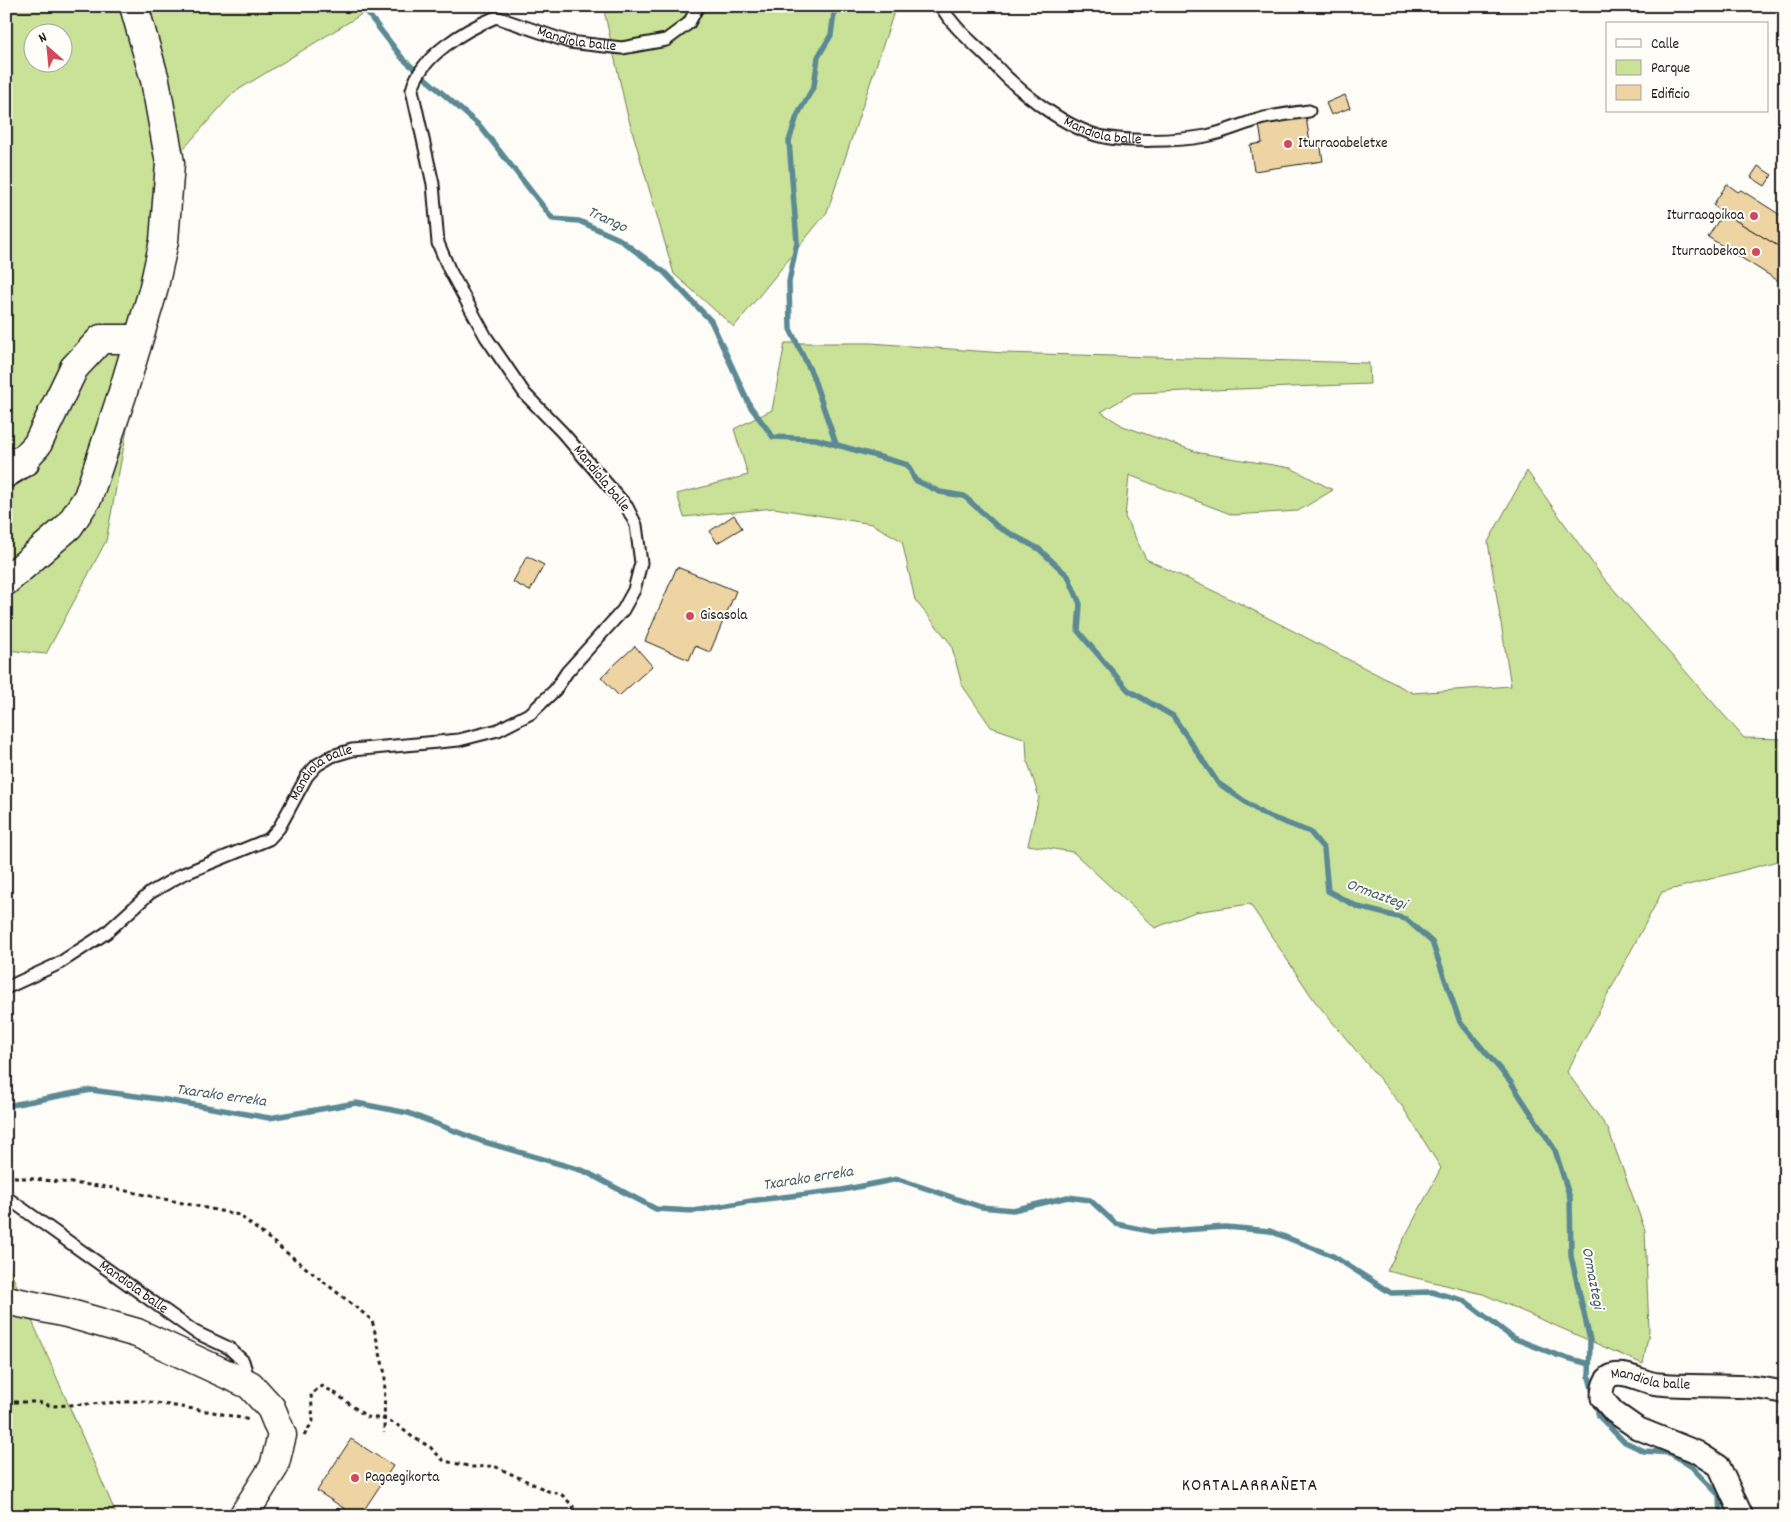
<svg xmlns="http://www.w3.org/2000/svg" width="1791" height="1522" font-family="Dekko,sans-serif">
<style>
.green{fill:#cae297;stroke:#737f5a;fill-rule:evenodd}
.lines{fill:none;stroke-linecap:round;stroke-linejoin:round}
.stream{stroke:#5c8a94;stroke-width:5.5}
.building{fill:#eed4a3;stroke:#1c1c1c}
.lane-casing{stroke:#1c1c1c;stroke-width:15}
.street-casing{stroke:#1c1c1c;stroke-width:25}
.secondary-casing{stroke:#1c1c1c;stroke-width:31}
.path{stroke:#1c1c1c;stroke-width:3;stroke-dasharray:4 4;stroke-linecap:butt}
.lane{stroke:#fdfcf7;stroke-width:11}
.street{stroke:#fdfcf7;stroke-width:21}
.secondary{stroke:#fdfcf7;stroke-width:28}
.poi-dot{fill:#d1495b;stroke:#fdfcf7;stroke-width:2}
.labels{text-anchor:middle;dominant-baseline:central;stroke-width:4;stroke-linejoin:round;paint-order:stroke}
.street-label{font-size:15px;fill:#1c1c1c;stroke:#fdfcf7}
.poi-label{font-size:15px;fill:#1c1c1c;stroke:#fdfcf7;text-anchor:start}
.water-label{font-size:16px;font-style:italic;fill:#415c62;stroke:#fdfcf7}
.quarter-label{font-size:18px;letter-spacing:1px;fill:#1c1c1c;stroke:#fdfcf7}
</style>
<rect width="100%" height="100%" fill="#fdfcf7"/>
<filter id="ink" filterUnits="userSpaceOnUse"><feTurbulence type="fractalNoise" baseFrequency=".02" numOctaves="2"/><feDisplacementMap in="SourceGraphic" scale="10" xChannelSelector="R" yChannelSelector="G"/><feConvolveMatrix kernelMatrix="1 2 1 2 8 2 1 2 1" color-interpolation-filters="sRGB"/></filter>
<g filter="url(#ink)">
<!-- green -->
<g class="green">
<path d="M 6,6 L 375,6 L 233,93 L 179,154 L 106,541 L 46,654 L 6,650 ZM 32,32 L 62,32 L 62,62 L 32,62 Z"/>
<path d="M 603,6 L 896,6 L 827,212 L 734,327 L 674,274 L 627,113 Z"/>
<path d="M 785,343 L 871,343 L 1003,353 L 1369,363 L 1370,384 L 1133,393 L 1101,412 L 1123,426 L 1200,453 L 1291,468 L 1333,490 L 1298,511 L 1233,515 L 1129,475 L 1125,517 L 1146,559 L 1243,605 L 1413,693 L 1511,686 L 1488,542 L 1527,471 L 1601,575 L 1744,738 L 1785,739 L 1785,859 L 1662,892 L 1567,1072 L 1608,1129 L 1645,1230 L 1649,1331 L 1643,1364 L 1483,1294 L 1387,1271 L 1441,1168 L 1402,1106 L 1314,1000 L 1250,904 L 1195,912 L 1155,928 L 1073,852 L 1028,845 L 1039,797 L 1027,760 L 1026,739 L 991,727 L 962,685 L 951,644 L 915,600 L 902,541 L 872,524 L 774,508 L 684,517 L 677,494 L 748,475 L 734,429 L 772,410 Z"/>
<path d="M 6,1261 L 117,1516 L 6,1516 Z"/>
</g>
<g class="lines">
<!-- stream -->
<g class="stream">
<path d="M 362,6 L 403,59 L 480,126 L 553,219 L 579,221 L 619,239 L 664,272 L 711,321 L 750,406 L 773,437 L 816,439 L 908,465 L 915,480 L 940,492 L 964,496 L 998,527 L 1039,549 L 1068,576 L 1080,604 L 1078,631 L 1128,690 L 1173,716 L 1218,783 L 1263,814 L 1310,832 L 1324,849 L 1328,891 L 1358,907 L 1406,919 L 1432,942 L 1460,1022 L 1510,1081 L 1555,1150 L 1570,1198 L 1571,1256 L 1590,1340 L 1589,1377 L 1599,1416 L 1623,1441 L 1644,1451 L 1670,1453 L 1692,1467 L 1720,1496 L 1721,1516"/>
<path d="M 835,6 L 831,35 L 818,57 L 814,86 L 797,116 L 789,141 L 797,242 L 789,282 L 790,329 L 812,374 L 836,444"/>
<path d="M 6,1106 L 91,1090 L 166,1100 L 269,1118 L 356,1103 L 408,1113 L 481,1141 L 584,1171 L 656,1209 L 694,1211 L 757,1200 L 842,1190 L 898,1179 L 981,1207 L 1013,1210 L 1068,1197 L 1090,1200 L 1116,1224 L 1154,1232 L 1226,1227 L 1270,1231 L 1333,1256 L 1391,1293 L 1432,1292 L 1465,1301 L 1513,1338 L 1557,1355 L 1589,1364"/>
</g>
</g>
<!-- building -->
<g class="building">
<path d="M 1345,95 L 1350,108 L 1331,115 L 1326,103 Z"/>
<path d="M 1306,117 L 1310,143 L 1320,142 L 1323,161 L 1254,171 L 1250,145 L 1262,143 L 1259,124 Z"/>
<path d="M 1758,166 L 1772,175 L 1765,186 L 1751,177 Z"/>
<path d="M 1727,184 L 1738,192 L 1741,190 L 1785,218 L 1783,249 L 1723,213 L 1713,205 Z"/>
<path d="M 1723,213 L 1783,249 L 1778,255 L 1785,261 L 1785,285 L 1708,237 Z"/>
<path d="M 734,515 L 742,528 L 717,543 L 710,531 Z"/>
<path d="M 527,556 L 544,565 L 530,591 L 513,582 Z"/>
<path d="M 677,567 L 736,591 L 710,652 L 695,646 L 689,660 L 645,641 Z"/>
<path d="M 635,646 L 652,666 L 619,696 L 601,677 Z"/>
<path d="M 351,1439 L 393,1466 L 360,1516 L 356,1516 L 317,1491 Z"/>
</g>
<g class="lines">
<defs>
<g id="lane">
<path id="s1" d="M 941,6 C 954,29 974,43 992,62 C 1017,90 1060,124 1096,135 C 1123,143 1179,141 1206,136 C 1226,132 1244,123 1264,118 C 1279,115 1294,113 1309,111"/>
<path d="M 6,483 L 32,467"/>
<path id="s2" d="M 6,988 L 58,964 L 106,933 L 150,893 L 181,875 L 269,839 L 279,828 L 307,776 L 317,765 L 332,756 L 352,750 L 459,740 L 498,730 L 531,713 L 555,690 L 567,672 L 623,610 L 634,590 L 641,563 L 636,525 L 627,507 L 562,432 L 525,394 L 486,337 L 449,269 L 438,243 L 433,184 L 412,90 C 420,56 465,30 496,17 L 569,42 L 622,48 L 666,40 L 689,23 L 698,6"/>
<path id="s3" d="M 6,1197 L 195,1332 L 229,1348 L 243,1361 L 249,1381"/>
</g>
<g id="street">
<path id="s4" d="M 1742,1516 L 1719,1466 L 1697,1452 L 1637,1428 L 1614,1412 L 1602,1398 C 1602,1389 1603,1378 1613,1375 C 1627,1371 1644,1383 1658,1384 C 1700,1388 1744,1382 1785,1393"/>
</g>
<g id="secondary">
<path d="M 6,465 L 24,459 L 37,445 L 74,368 L 101,339 L 138,339"/>
<path d="M 6,581 L 69,526 L 88,497 L 122,395 L 153,291 L 164,241 L 170,163 L 155,80 L 134,6"/>
<path d="M 6,1300 L 67,1313 L 137,1333 L 250,1385 L 271,1408 L 282,1435 L 274,1467 L 243,1516"/>
</g>
</defs>
<!-- lane casing -->
<use href="#lane" class="lane-casing"/>
<!-- street casing -->
<use href="#street" class="street-casing"/>
<!-- secondary casing -->
<use href="#secondary" class="secondary-casing"/>
<!-- path -->
<g class="path">
<path d="M 6,1176 L 108,1187 L 239,1215 L 372,1320 L 385,1374 L 384,1433"/>
<path d="M 6,1402 L 38,1402 L 52,1406 L 143,1401 L 213,1412 L 250,1420"/>
<path d="M 304,1436 L 313,1421 L 311,1394 L 322,1386 L 335,1393 L 367,1417 L 384,1419 L 396,1424 L 411,1436 L 430,1447 L 444,1461 L 473,1467 L 494,1466 L 548,1491 L 561,1494 L 573,1506 L 574,1516"/>
</g>
<!-- lane -->
<use href="#lane" class="lane"/>
<!-- street -->
<use href="#street" class="street"/>
<!-- secondary -->
<use href="#secondary" class="secondary"/>
</g>
</g>
<!-- markers -->
<g class="poi-dot">
<circle cx="1288" cy="144" r="5"/>
<circle cx="1754" cy="216" r="5"/>
<circle cx="1756" cy="252" r="5"/>
<circle cx="690" cy="616" r="5"/>
<circle cx="355" cy="1478" r="5"/>
</g>
<g class="labels">
<!-- street labels -->
<g class="street-label">
<text stroke="none"><textPath href="#s2" startOffset="1546">Mandiola balle</textPath></text>
<text stroke="none"><textPath href="#s1" startOffset="210">Mandiola balle</textPath></text>
<text transform="translate(601 479) rotate(51)">Mandiola balle</text>
<text stroke="none"><textPath href="#s2" startOffset="392">Mandiola balle</textPath></text>
<text stroke="none"><textPath href="#s3" startOffset="156">Mandiola balle</textPath></text>
<text stroke="none"><textPath href="#s4" startOffset="258">Mandiola balle</textPath></text>
</g>
<!-- poi labels -->
<g class="poi-label">
<text x="1298" y="144">Iturraoabeletxe</text>
<text x="1744" y="216" text-anchor="end">Iturraogoikoa</text>
<text x="1746" y="252" text-anchor="end">Iturraobekoa</text>
<text x="700" y="616">Gisasola</text>
<text x="365" y="1478">Pagaegikorta</text>
</g>
<!-- water labels -->
<g class="water-label">
<text transform="translate(607 220) rotate(25)">Trango</text>
<text transform="translate(1376 895) rotate(20)">Ormaztegi</text>
<text transform="translate(221 1096) rotate(8)">Txarako erreka</text>
<text transform="translate(808 1179) rotate(-9)">Txarako erreka</text>
<text transform="translate(1592 1278) rotate(79)">Ormaztegi</text>
</g>
<!-- quarter labels -->
<g class="quarter-label">
<text x="1250" y="1486">KORTALARRAÑETA</text>
</g>
</g>
<!-- margin -->
<rect width="1791" height="1522" fill="none" stroke="#fdfcf7" stroke-width="25"/>
<rect x="12" y="12" width="1766" height="1497" fill="none" stroke="#1c1c1c" stroke-width="2" filter="url(#ink)"/>
<!-- legend -->
<rect x="1606" y="22" width="162" height="90" fill="#fdfcf7" stroke="#a3a29f"/>
<rect x="1616" y="39" width="25" height="8" fill="#fdfcf7" stroke="#a3a29f"/>
<text x="1651" y="48" font-size="15" fill="#1c1c1c">Calle</text>
<rect x="1616" y="60" width="25" height="15" fill="#cae297" stroke="#a3a29f"/>
<text x="1651" y="72" font-size="15" fill="#1c1c1c">Parque</text>
<rect x="1616" y="85" width="25" height="15" fill="#eed4a3" stroke="#a3a29f"/>
<text x="1651" y="98" font-size="15" fill="#1c1c1c">Edificio</text>
<!-- north arrow -->
<g transform="translate(48 48) rotate(333)"><circle r="24" fill="#fdfcf7" stroke="#a3a29f"/>
<path d="M0-4L9 19L0 12L-9 19Z" fill="#d1495b"/>
<text y="-8" font-size="14" font-weight="bold" text-anchor="middle" fill="#1c1c1c">N</text>
</g>
</svg>
